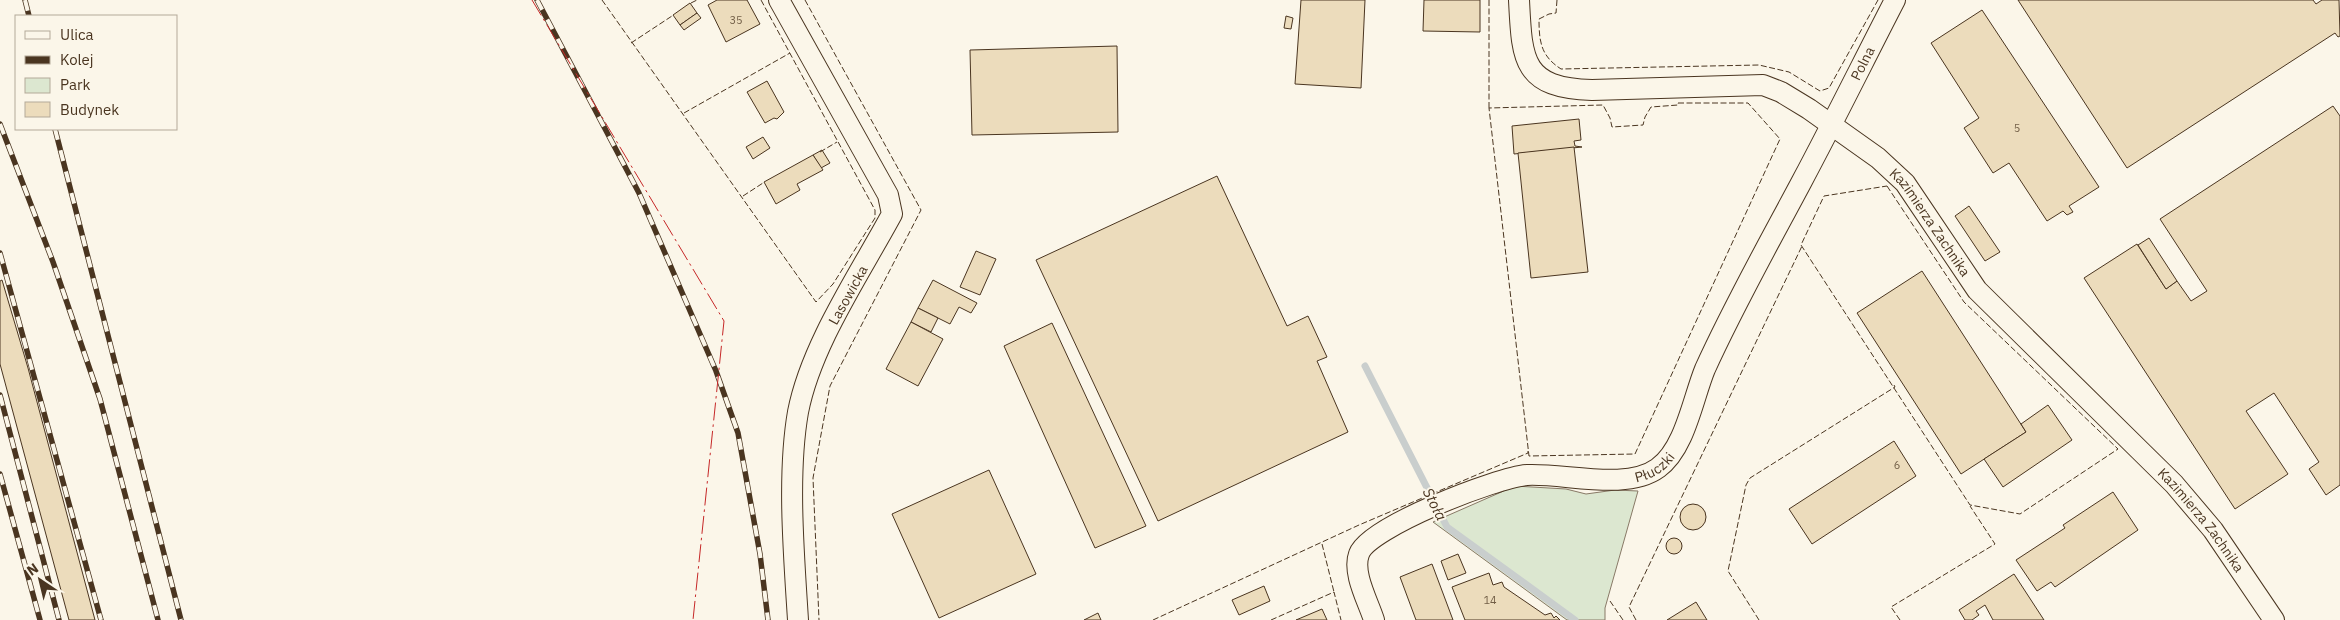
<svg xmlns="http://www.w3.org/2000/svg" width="2340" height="620" font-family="'IBM Plex Sans',sans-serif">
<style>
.green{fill:#dce7d0;stroke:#887966}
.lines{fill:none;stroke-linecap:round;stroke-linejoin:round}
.stream{stroke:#c9cecd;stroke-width:7}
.building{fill:#ecdcbc;stroke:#4a3520}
.street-casing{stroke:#4a3520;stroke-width:22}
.street{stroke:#fbf6e9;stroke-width:20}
.rail-casing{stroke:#4a3520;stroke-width:5.5}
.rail{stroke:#fbf6e9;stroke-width:4;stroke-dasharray:11;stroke-linecap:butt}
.fence{stroke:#4a3520;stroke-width:1;stroke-dasharray:6 2.5;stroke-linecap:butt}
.power{stroke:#c62828;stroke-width:1;stroke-dasharray:18 4 2.5 4;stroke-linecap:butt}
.labels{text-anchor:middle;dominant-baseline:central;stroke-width:4;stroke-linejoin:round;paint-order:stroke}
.number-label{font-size:11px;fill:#725f47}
.street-label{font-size:14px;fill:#4a3520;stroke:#fbf6e9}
.water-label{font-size:15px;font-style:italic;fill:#4a3520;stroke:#fbf6e9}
</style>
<rect width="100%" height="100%" fill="#fbf6e9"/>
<!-- green -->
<path class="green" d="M 1515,486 L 1566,489 L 1586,494 L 1615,490 L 1638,491 L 1605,608 L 1605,620 L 1567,620 L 1433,522 Z"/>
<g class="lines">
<!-- stream -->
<path class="stream" d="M 1365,366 L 1447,527 L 1575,620"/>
</g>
<!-- building -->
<g class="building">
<path d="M 717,0 L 747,0 L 760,24 L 726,42 L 708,5 Z"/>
<path d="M 1301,0 L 1365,0 L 1361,88 L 1295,84 Z"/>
<path d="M 1424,0 L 1480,0 L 1480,32 L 1423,31 Z"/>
<path d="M 2018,0 L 2313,0 L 2316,4 L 2322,0 L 2339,0 L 2340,36 L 2338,37 L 2335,33 L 2127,168 Z"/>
<path d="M 690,3 L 697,13 L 680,25 L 673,15 Z"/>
<path d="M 1982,10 L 2099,187 L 2069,206 L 2073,212 L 2067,215 L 2063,211 L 2047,221 L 2009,163 L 1993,173 L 1964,128 L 1979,118 L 1931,43 Z"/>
<path d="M 697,13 L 701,18 L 684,30 L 680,25 Z"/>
<path d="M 1286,16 L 1293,18 L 1291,29 L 1284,28 Z"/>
<path d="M 1117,46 L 1118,132 L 972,135 L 970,50 Z"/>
<path d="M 767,81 L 784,112 L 777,119 L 774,118 L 765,123 L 747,92 Z"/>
<path d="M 2333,106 L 2340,116 L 2340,485 L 2326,495 L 2309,469 L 2319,462 L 2274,393 L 2246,411 L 2288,474 L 2235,509 L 2084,278 L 2137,244 L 2166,289 L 2177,281 L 2191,301 L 2207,291 L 2160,219 Z"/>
<path d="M 1579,119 L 1581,140 L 1574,141 L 1575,146 L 1582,147 L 1514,154 L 1512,126 Z"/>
<path d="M 763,137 L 770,148 L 753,159 L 746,147 Z"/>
<path d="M 1574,147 L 1588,272 L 1531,278 L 1518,153 Z"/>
<path d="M 822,150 L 830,163 L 821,168 L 813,155 Z"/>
<path d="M 813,155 L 823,170 L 797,184 L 800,190 L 776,204 L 764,182 Z"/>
<path d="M 1217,176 L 1287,326 L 1308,316 L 1327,357 L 1317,361 L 1348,432 L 1158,521 L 1036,260 Z"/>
<path d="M 1969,206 L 2000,252 L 1985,261 L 1955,216 Z"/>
<path d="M 2149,238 L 2177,281 L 2166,289 L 2138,245 Z"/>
<path d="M 976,251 L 996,259 L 980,295 L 960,287 Z"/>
<path d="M 1922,271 L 2026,432 L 1961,474 L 1857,313 Z"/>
<path d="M 2,280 L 28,368 L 95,620 L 69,620 L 0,364 L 0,281 Z"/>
<path d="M 933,280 L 977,303 L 971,313 L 959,307 L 950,324 L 918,308 Z"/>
<path d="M 918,308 L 938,318 L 931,332 L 911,322 Z"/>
<path d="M 911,322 L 943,339 L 918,386 L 886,369 Z"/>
<path d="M 1052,323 L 1146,526 L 1095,548 L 1004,346 Z"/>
<path d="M 2048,405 L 2072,440 L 2003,487 L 1984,459 L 2026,432 L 2021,424 Z"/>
<path d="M 1894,441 L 1916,476 L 1812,544 L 1789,509 Z"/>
<path d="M 989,470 L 1036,574 L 939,618 L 892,514 Z"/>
<path d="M 2113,492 L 2138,530 L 2055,587 L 2051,582 L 2037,591 L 2016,560 L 2065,528 L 2063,525 Z"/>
<circle cx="1693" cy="517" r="13"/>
<circle cx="1674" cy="546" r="8"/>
<path d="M 1458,554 L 1466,573 L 1448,580 L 1441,561 Z"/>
<path d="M 1432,564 L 1453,620 L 1416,620 L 1400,577 Z"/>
<path d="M 1489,573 L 1493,585 L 1502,582 L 1504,587 L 1545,615 L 1551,613 L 1554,618 L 1556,616 L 1560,620 L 1465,620 L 1452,587 Z"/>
<path d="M 2014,574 L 2044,620 L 1993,620 L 1985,605 L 1976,611 L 1979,615 L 1972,620 L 1965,620 L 1959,610 Z"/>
<path d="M 1264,586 L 1270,601 L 1239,615 L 1232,600 Z"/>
<path d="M 1696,602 L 1707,620 L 1667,620 Z"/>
<path d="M 1322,609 L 1327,620 L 1296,620 Z"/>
<path d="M 1098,613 L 1101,620 L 1084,620 Z"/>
</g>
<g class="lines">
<defs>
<g id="street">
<path d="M 779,0 L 888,195 L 892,214 C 859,275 811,345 798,412 C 787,475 794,556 798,620"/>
<path id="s1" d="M 1519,0 C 1522,60 1522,88 1592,90 L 1763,85 L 1781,92 L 1809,109 L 1878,158 L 1905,183 L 1977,290 L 2174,484 L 2213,530 L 2274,620"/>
<path id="s2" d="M 1374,620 C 1368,601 1352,573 1359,554 C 1368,527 1498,477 1527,475 C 1565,473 1627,491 1658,468 C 1685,449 1693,398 1705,369 C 1734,305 1769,243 1802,181 C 1834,121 1864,60 1895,0"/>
</g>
</defs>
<!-- street casing -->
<use href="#street" class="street-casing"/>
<!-- street -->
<use href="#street" class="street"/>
<defs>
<g id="rail">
<path d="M 25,0 L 29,16"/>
<path d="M 537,0 L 639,193 L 716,371 L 738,433 L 760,554 L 768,620"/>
<path d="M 0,124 L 53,262 L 100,399 L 158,620"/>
<path d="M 55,129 L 181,620"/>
<path d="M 0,253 L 101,620"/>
<path d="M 0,395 L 59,620"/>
<path d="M 0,474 L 40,620"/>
</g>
</defs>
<!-- rail casing -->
<use href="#rail" class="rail-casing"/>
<!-- rail -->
<use href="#rail" class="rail"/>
<!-- fence -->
<g class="fence">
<path d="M 602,0 L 816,302 L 833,284 L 875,218 L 875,210 L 761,0"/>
<path d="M 805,0 L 921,210 L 830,386 L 813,478 L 819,620"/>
<path d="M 1489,0 L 1489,109"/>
<path d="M 1557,0 L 1556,13 L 1549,14 L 1539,19 C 1539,42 1541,56 1561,69 L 1759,65 L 1789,72 L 1820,91 L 1829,88 L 1878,0"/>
<path d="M 691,3 L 697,0"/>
<path d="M 631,43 L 672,16"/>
<path d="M 1678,103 L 1748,103 L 1780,139 L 1635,454 L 1529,456 L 1489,108 L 1603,105 L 1610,118 L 1612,127 L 1643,125 L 1645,117 L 1651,107 L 1678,105 Z"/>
<path d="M 684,113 L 790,53"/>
<path d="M 820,152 L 837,142"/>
<path d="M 1887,186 L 1964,302 L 2118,449 L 2020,514 L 1970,505 L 1801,245 L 1824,196 Z"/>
<path d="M 743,196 L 763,183"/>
<path d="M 1322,544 L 1334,592"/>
<path d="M 1610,601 L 1623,620"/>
<path d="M 1153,620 L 1359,525 L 1528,453 L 1528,451"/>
<path d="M 1271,620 L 1334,592 L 1341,620"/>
<path d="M 1636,620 L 1629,607 L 1802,246"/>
<path d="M 1759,620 L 1728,571 L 1746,485 L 1750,478 L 1895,387 L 1894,385"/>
<path d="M 1900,620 L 1891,607 L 1995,544 L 1970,506"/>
</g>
<!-- power -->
<path class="power" d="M 532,0 L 724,321 L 693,620"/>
</g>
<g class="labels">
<!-- number labels -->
<g class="number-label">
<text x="736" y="20">35</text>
<text x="2017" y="128">5</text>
<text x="1897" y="465">6</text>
<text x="1490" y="600">14</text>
</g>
<!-- street labels -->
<g class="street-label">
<text stroke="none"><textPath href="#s2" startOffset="846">Polna</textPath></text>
<text stroke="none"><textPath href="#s1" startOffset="528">Kazimierza Zachnika</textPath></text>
<text transform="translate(848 295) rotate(-61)">Lasowicka</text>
<text stroke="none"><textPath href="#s2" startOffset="388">Płuczki</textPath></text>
<text stroke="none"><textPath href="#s1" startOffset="932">Kazimierza Zachnika</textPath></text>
</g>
<!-- water labels -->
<g class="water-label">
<text transform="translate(1435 504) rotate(63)">Stoła</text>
</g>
</g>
<!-- legend -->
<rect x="15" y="15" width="162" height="115" fill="#fbf6e9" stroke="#b4a999"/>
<rect x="25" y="31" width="25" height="8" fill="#fbf6e9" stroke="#b4a999"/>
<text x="60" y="40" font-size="15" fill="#4a3520">Ulica</text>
<rect x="25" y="56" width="25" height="8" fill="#4a3520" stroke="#b4a999"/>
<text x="60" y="65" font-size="15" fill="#4a3520">Kolej</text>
<rect x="25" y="78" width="25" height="15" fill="#dce7d0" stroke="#b4a999"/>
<text x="60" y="90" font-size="15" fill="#4a3520">Park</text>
<rect x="25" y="102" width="25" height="15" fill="#ecdcbc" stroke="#b4a999"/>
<text x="60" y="115" font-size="15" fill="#4a3520">Budynek</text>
<!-- north arrow -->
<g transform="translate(40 580) rotate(325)" stroke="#fbf6e9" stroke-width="4" paint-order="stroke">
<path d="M0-4L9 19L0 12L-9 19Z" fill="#4a3520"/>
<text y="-8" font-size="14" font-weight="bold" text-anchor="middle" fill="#4a3520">N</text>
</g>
</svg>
